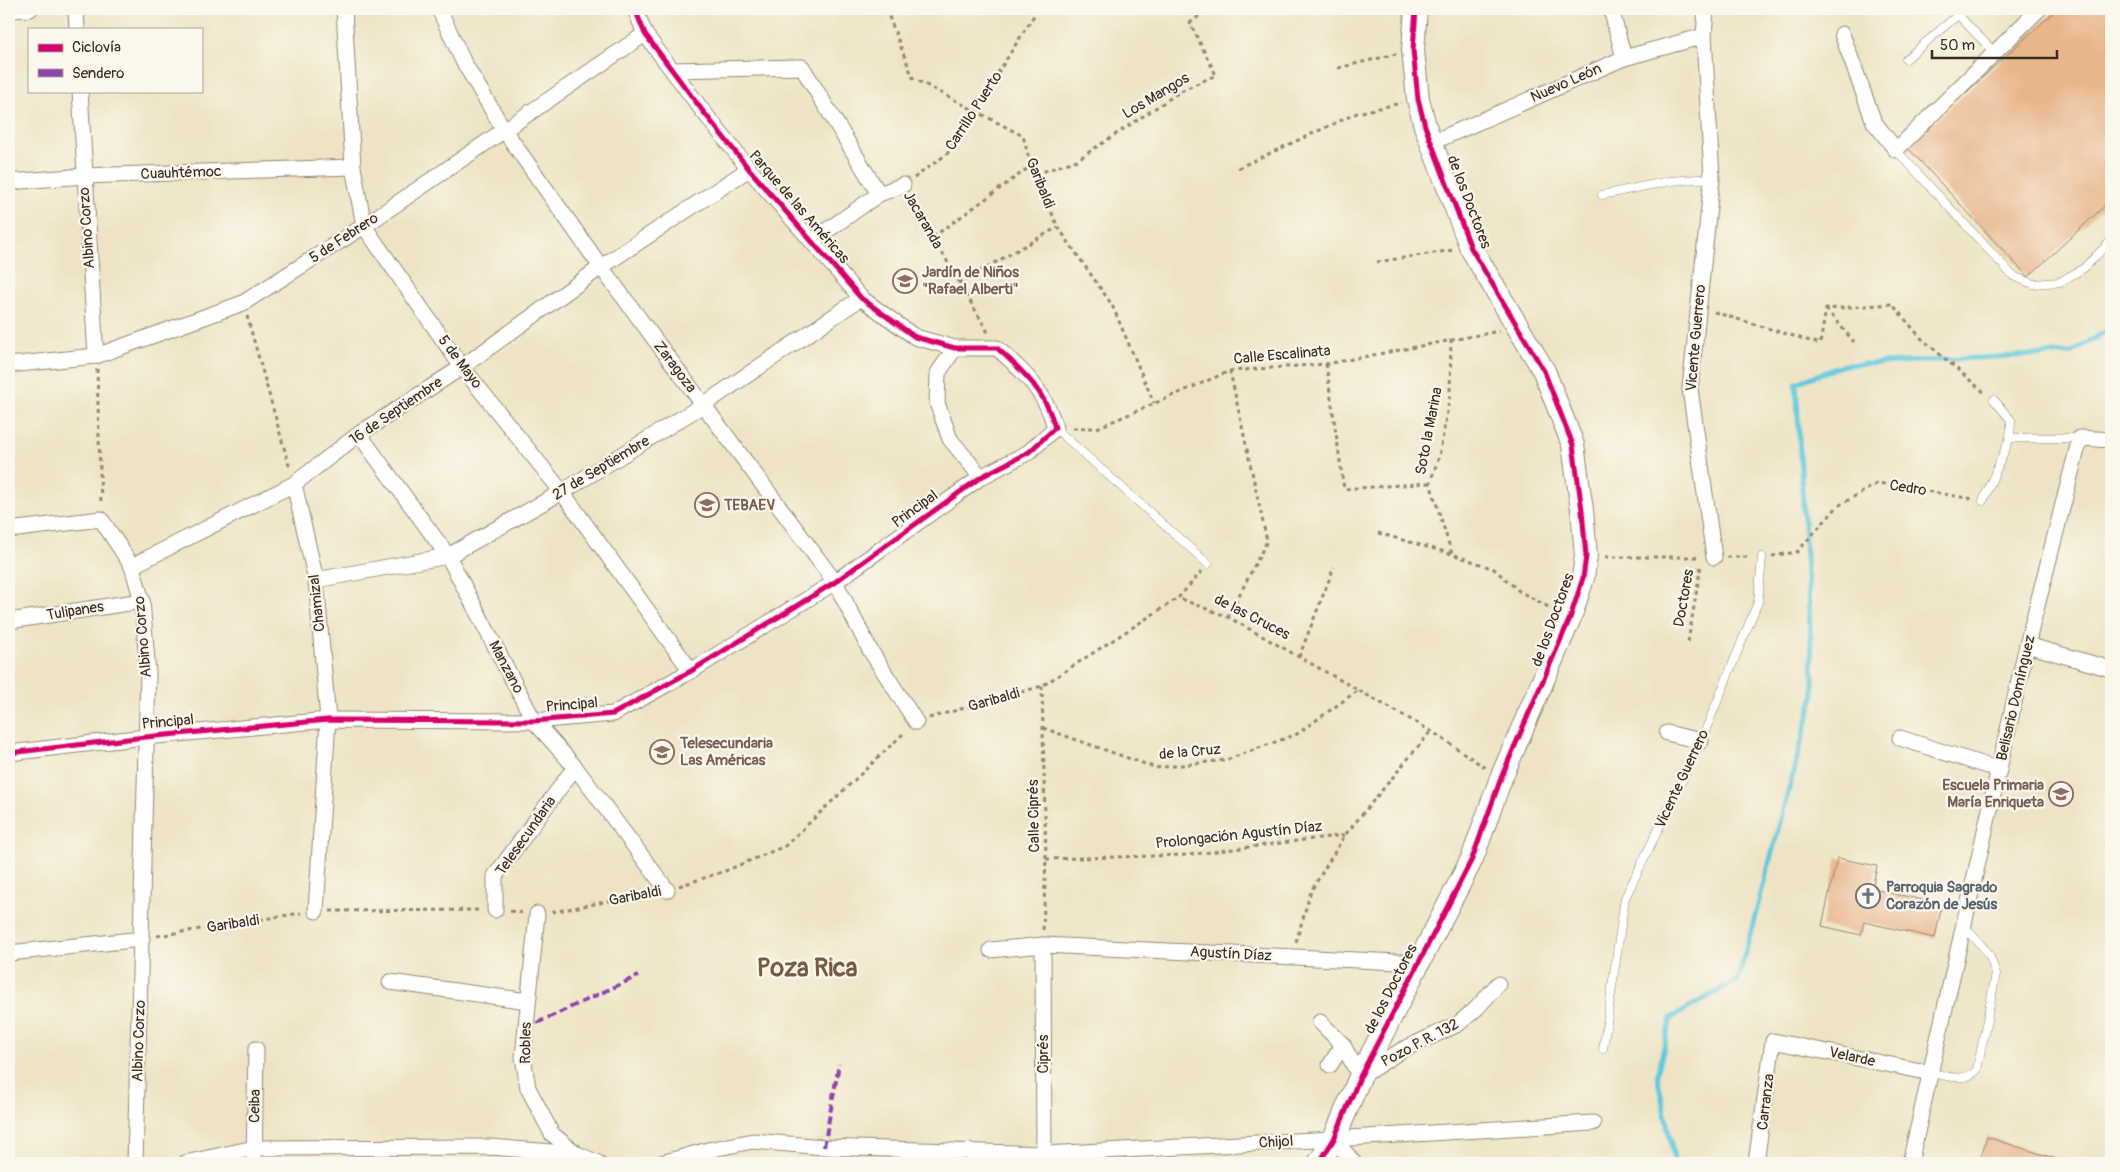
<svg xmlns="http://www.w3.org/2000/svg" width="2120" height="1172" font-family="Pangolin,sans-serif">
<style>
.lines{fill:none;stroke-linecap:round;stroke-linejoin:round}
.stream{stroke:#60c8dc;stroke-width:5}
.building{fill:#e8b68b}
.lane-casing{stroke:#948772;stroke-width:9}
.street-casing{stroke:#948772;stroke-width:17}
.secondary-casing{stroke:#948772;stroke-width:24}
.path{stroke:#948772;stroke-width:3;stroke-dasharray:4 4;stroke-linecap:butt}
.lane{stroke:#fff;stroke-width:8}
.street{stroke:#fff;stroke-width:15}
.secondary{stroke:#fff;stroke-width:22}
.quiet{stroke:#8e44ad;stroke-width:4;stroke-dasharray:8 4;stroke-linecap:butt}
.cycleway-casing{stroke:#fbf7ec;stroke-width:8}
.cycleway{stroke:#d6006c;stroke-width:5}
.labels{text-anchor:middle;dominant-baseline:central;stroke-width:4.5;stroke-linejoin:round;paint-order:stroke}
.street-label{font-size:15px;fill:#3b2a1e;stroke:#fbf7ec}
.education-label{font-size:15px;font-weight:bold;fill:#785e54;stroke:#fbf7ec;text-anchor:start}
.worship-label{font-size:15px;font-weight:bold;fill:#5b616d;stroke:#fbf7ec;text-anchor:start}
.town-label{font-size:25px;font-weight:bold;fill:#785b44;stroke:#fbf7ec}
</style>
<rect width="100%" height="100%" fill="#fbf7ec"/>
<filter id="ink" filterUnits="userSpaceOnUse"><feTurbulence type="fractalNoise" baseFrequency=".02" numOctaves="2"/><feDisplacementMap in="SourceGraphic" scale="10" xChannelSelector="R" yChannelSelector="G"/><feConvolveMatrix kernelMatrix="1 2 1 2 8 2 1 2 1" color-interpolation-filters="sRGB"/></filter>
<filter id="wash" filterUnits="userSpaceOnUse"><feTurbulence type="fractalNoise" baseFrequency=".0096" numOctaves="4" result="noise"/><feDisplacementMap in="SourceGraphic" scale="20" xChannelSelector="R" yChannelSelector="G"/><feGaussianBlur stdDeviation="1.12" result="paint"/><feColorMatrix in="noise" values="0 0 0 0 0 0 0 0 0 0 0 0 0 0 0 0 0 1.4 0 .05"/><feComposite in="paint" operator="in"/></filter>
<g filter="url(#wash)">
<rect width="100%" height="100%" fill="#eee4c5"/>
<g class="lines">
<!-- stream -->
<path class="stream" d="M 1675,1163 L 1657,1075 L 1671,1018 L 1738,980 L 1814,695 L 1796,383 L 1844,365 L 2071,353 L 2111,328"/>
</g>
<g id="blocks">
<!-- building -->
<g class="building">
<path d="M 2057,9 L 2111,9 L 2111,200 L 2028,277 L 1907,147 Z"/>
<path d="M 1837,858 L 1877,866 L 1872,889 L 1942,904 L 1935,938 L 1864,922 L 1861,935 L 1822,926 Z"/>
<path d="M 1987,1137 L 2069,1163 L 1979,1163 Z"/>
</g>
</g>
</g>
<g filter="url(#ink)">
<use href="#blocks" fill-opacity="0" stroke="#948772" stroke-width="1"/>
<g class="lines">
<defs>
<g id="lane">
<path d="M 1958,15 L 1995,53"/>
<path d="M 1906,59 L 1965,9"/>
<path d="M 1896,150 L 2013,276 L 2033,284 L 2060,282 L 2084,268 L 2111,241"/>
<path d="M 1602,195 L 1670,181 L 1712,178"/>
<path d="M 1994,400 L 2011,420 L 2010,438"/>
<path d="M 1055,428 L 1208,564"/>
<path d="M 1983,501 L 2010,438 L 2080,438"/>
<path d="M 1603,1049 L 1625,898 L 1701,741 L 1758,602 L 1762,557"/>
<path d="M 1931,1073 C 1947,1076 1965,1083 1977,1070 L 1996,974 L 1989,954 L 1965,927"/>
</g>
<g id="street">
<path d="M 76,9 L 77,29"/>
<path d="M 344,9 L 353,167 L 364,226 L 462,367 L 562,492 L 691,671"/>
<path d="M 439,9 L 463,61 L 504,130 L 601,267 L 835,582 L 870,650 L 916,722"/>
<path d="M 1611,9 L 1624,58"/>
<path d="M 1706,9 L 1704,36 L 1712,178 L 1690,389 L 1714,557"/>
<path d="M 9,10 L 30,9"/>
<path d="M 1842,34 L 1874,122 L 1896,150 L 2039,9"/>
<path d="M 672,70 L 802,67 L 879,194"/>
<path d="M 80,91 L 96,356"/>
<path d="M 1433,142 L 1624,58 L 1704,36"/>
<path d="M 9,182 L 84,176 L 353,167"/>
<path d="M 812,241 L 879,194 L 903,185"/>
<path d="M 955,348 L 938,373 L 937,403 L 950,439 L 981,477"/>
<path d="M 9,365 L 96,356 L 243,303 L 364,226 L 645,34"/>
<path d="M 359,434 L 448,556 L 534,721 L 575,767 L 667,890"/>
<path d="M 294,484 L 316,580 L 328,720 L 316,911"/>
<path d="M 9,530 L 101,519 L 132,566 L 142,601 L 148,673 L 135,1163"/>
<path d="M 132,566 L 294,484 L 359,434 L 462,367 L 601,267 L 749,169"/>
<path d="M 316,580 L 448,556 L 562,492 L 703,405 L 861,298"/>
<path d="M 9,621 L 142,601"/>
<path d="M 2027,645 L 2111,669"/>
<path d="M 1667,733 L 1701,741"/>
<path d="M 1900,738 L 1999,770"/>
<path d="M 9,753 L 145,737 L 328,720 L 534,721 L 613,714 L 691,671 L 835,582 L 981,477 L 1029,452 L 1055,428 C 1047,393 1023,371 997,348 L 955,348 L 915,337 L 861,298 L 749,169 L 702,110 L 645,34 L 635,9"/>
<path d="M 495,910 L 495,876 L 575,767"/>
<path d="M 537,914 L 523,1057 L 528,1088 L 552,1134 L 577,1154"/>
<path d="M 1043,945 L 1044,1163"/>
<path d="M 991,950 L 1043,945 L 1419,963"/>
<path d="M 9,953 L 142,939"/>
<path d="M 390,982 L 528,1001"/>
<path d="M 1320,1022 L 1343,1045 L 1360,1077 L 1402,1050 L 1458,1024 L 1477,1008 L 1498,984"/>
<path d="M 1330,1065 L 1343,1045"/>
<path d="M 1334,1139 L 1354,1163"/>
<path d="M 185,1163 L 254,1148 L 490,1147 L 577,1154 L 598,1163"/>
<path d="M 254,1163 L 256,1049"/>
<path d="M 662,1163 L 708,1150 L 753,1141 L 824,1147 L 1044,1154 L 1334,1139 L 1593,1123"/>
<path d="M 1756,1163 L 1773,1041 L 1931,1073"/>
<path d="M 1910,1163 L 2027,645 L 2080,438 L 2111,440"/>
</g>
<path id="secondary" d="M 1319,1163 L 1334,1139 L 1360,1077 L 1472,859 L 1501,778 L 1570,618 L 1583,578 L 1586,556 L 1582,510 L 1573,445 L 1544,371 L 1471,248 L 1425,126 L 1418,99 L 1413,50 L 1416,9"/>
</defs>
<!-- lane casing -->
<use href="#lane" class="lane-casing"/>
<!-- street casing -->
<use href="#street" class="street-casing"/>
<!-- secondary casing -->
<use href="#secondary" class="secondary-casing"/>
<!-- path -->
<g class="path">
<path d="M 886,9 L 913,78 L 1023,136 L 1031,166 L 1058,227 L 1112,305 L 1154,403"/>
<path d="M 1338,68 L 1396,54"/>
<path d="M 1238,168 L 1357,113 L 1401,103"/>
<path d="M 1036,174 L 1077,160 L 1181,91 L 1216,75 L 1190,23 L 1208,9"/>
<path d="M 914,178 L 947,154 L 1038,9"/>
<path d="M 910,197 L 989,334"/>
<path d="M 933,237 L 1031,166"/>
<path d="M 1377,262 L 1453,250"/>
<path d="M 959,283 L 1058,227"/>
<path d="M 1826,309 L 1854,342"/>
<path d="M 1714,312 L 1820,344 L 1826,309 L 1892,304 L 1921,338 L 1986,394"/>
<path d="M 247,316 L 290,469"/>
<path d="M 1451,339 L 1450,395 L 1439,457 L 1430,483 L 1452,554"/>
<path d="M 1326,364 L 1344,489 L 1430,483"/>
<path d="M 97,369 L 101,505"/>
<path d="M 1073,428 L 1097,428 L 1230,371 L 1326,364 L 1499,331"/>
<path d="M 1378,533 L 1452,554 L 1494,569 L 1519,591 L 1554,610"/>
<path d="M 1772,556 L 1797,552 L 1838,506 L 1878,483 L 1973,499"/>
<path d="M 1605,557 L 1698,557"/>
<path d="M 1727,557 L 1751,557"/>
<path d="M 1202,571 L 1178,598 L 1228,617 L 1431,731 L 1486,768"/>
<path d="M 1228,617 L 1267,541 L 1230,371"/>
<path d="M 1688,642 L 1701,565"/>
<path d="M 1299,657 L 1334,567"/>
<path d="M 1042,686 L 1046,859 L 1043,930"/>
<path d="M 929,718 L 1042,686 L 1178,598"/>
<path d="M 1043,728 L 1156,768 L 1226,760 L 1297,734 L 1357,691"/>
<path d="M 1046,859 L 1187,855 L 1345,835"/>
<path d="M 679,886 L 725,871 L 785,846 L 905,732"/>
<path d="M 330,911 L 481,910"/>
<path d="M 510,911 L 524,913"/>
<path d="M 552,912 L 651,893"/>
<path d="M 157,936 L 301,913"/>
<path d="M 1296,942 L 1311,891 L 1345,835 L 1431,731"/>
</g>
<!-- lane -->
<use href="#lane" class="lane"/>
<!-- street -->
<use href="#street" class="street"/>
<!-- secondary -->
<use href="#secondary" class="secondary"/>
<!-- quiet -->
<g class="quiet">
<path d="M 526,1028 L 638,976"/>
<path d="M 824,1147 L 839,1064"/>
</g>
<defs>
<g id="cycleway">
<path d="M 9,753 L 145,737 L 328,720 L 534,721 L 613,714 L 691,671 L 835,582 L 981,477 L 1029,452 L 1055,428 C 1047,393 1023,371 997,348 L 955,348 L 915,337 L 861,298 L 749,169 L 702,110 L 645,34 L 635,9"/>
<path d="M 1319,1163 L 1334,1139 L 1360,1077 L 1472,859 L 1501,778 L 1570,618 L 1583,578 L 1586,556 L 1582,510 L 1573,445 L 1544,371 L 1471,248 L 1425,126 L 1418,99 L 1413,50 L 1416,9"/>
</g>
</defs>
<!-- cycleway casing -->
<use href="#cycleway" class="cycleway-casing"/>
<!-- cycleway -->
<use href="#cycleway" class="cycleway"/>
</g>
</g>
<!-- icons -->
<defs>
<symbol id="school-ring" viewBox="-11 -11 22 22"><circle r="9.5" fill="#fbf7ec" stroke="#8d6e63" stroke-width="1.5"/><path d="M0-5L7-2L0 1L-7-2ZM-4 1L0 2.5L4 1V4Q0 6-4 4Z" fill="#8d6e63"/></symbol>
<symbol id="university-ring" viewBox="-11 -11 22 22"><circle r="9.5" fill="#fbf7ec" stroke="#8d6e63" stroke-width="1.5"/><path d="M0-5L7-2L0 1L-7-2ZM-4 1L0 2.5L4 1V4Q0 6-4 4Z" fill="#8d6e63"/></symbol>
<symbol id="church-ring" viewBox="-11 -11 22 22"><circle r="9.5" fill="#fbf7ec" stroke="#6b7280" stroke-width="1.5"/><path d="M-1.2-6h2.4v3.5h3.3v2.4h-3.3V6h-2.4V-.1h-3.3v-2.4h3.3Z" fill="#6b7280"/></symbol>
</defs>
<g fill-rule="evenodd">
<use href="#school-ring" x="891" y="267" width="28" height="28"/>
<use href="#university-ring" x="693" y="491" width="28" height="28"/>
<use href="#school-ring" x="648" y="738" width="28" height="28"/>
<use href="#school-ring" x="2047" y="780" width="28" height="28"/>
<use href="#church-ring" x="1854" y="882" width="28" height="28"/>
</g>
<g class="labels">
<!-- street labels -->
<g class="street-label">
<text transform="translate(1566 83) rotate(-24)">Nuevo León</text>
<text transform="translate(1156 96) rotate(-31)">Los Mangos</text>
<text transform="translate(974 111) rotate(-57)">Carrillo Puerto</text>
<text transform="translate(181 173) rotate(-2)">Cuauhtémoc</text>
<text transform="translate(1040 183) rotate(68)">Garibaldi</text>
<text transform="translate(1469 202) rotate(69)">de los Doctores</text>
<text transform="translate(799 207) rotate(49)">Parque de las Américas</text>
<text transform="translate(923 220) rotate(60)">Jacaranda</text>
<text transform="translate(87 228) rotate(-94)">Albino Corzo</text>
<text transform="translate(344 238) rotate(-33)">5 de Febrero</text>
<text transform="translate(1696 338) rotate(-85)">Vicente Guerrero</text>
<text transform="translate(1282 355) rotate(-5)">Calle Escalinata</text>
<text transform="translate(460 362) rotate(53)">5 de Mayo</text>
<text transform="translate(675 367) rotate(53)">Zaragoza</text>
<text transform="translate(396 411) rotate(-34)">16 de Septiembre</text>
<text transform="translate(1429 431) rotate(-79)">Soto la Marina</text>
<text transform="translate(601 468) rotate(-31)">27 de Septiembre</text>
<text transform="translate(1908 488) rotate(9)">Cedro</text>
<text transform="translate(915 509) rotate(-36)">Principal</text>
<text transform="translate(1684 598) rotate(-80)">Doctores</text>
<text transform="translate(317 603) rotate(-96)">Chamizal</text>
<text transform="translate(75 611) rotate(-9)">Tulipanes</text>
<text transform="translate(1252 617) rotate(27)">de las Cruces</text>
<text transform="translate(1553 620) rotate(-70)">de los Doctores</text>
<text transform="translate(143 637) rotate(-95)">Albino Corzo</text>
<text transform="translate(506 667) rotate(62)">Manzano</text>
<text transform="translate(2016 698) rotate(-77)">Belisario Domínguez</text>
<text transform="translate(994 700) rotate(-16)">Garibaldi</text>
<text transform="translate(572 705) rotate(-5)">Principal</text>
<text transform="translate(168 722) rotate(-5)">Principal</text>
<text transform="translate(1190 752) rotate(-5)">de la Cruz</text>
<text transform="translate(1682 779) rotate(-65)">Vicente Guerrero</text>
<text transform="translate(1034 816) rotate(-91)">Calle Ciprés</text>
<text transform="translate(1239 835) rotate(-6)">Prolongación Agustín Díaz</text>
<text transform="translate(526 836) rotate(-55)">Telesecundaria</text>
<text transform="translate(635 896) rotate(-11)">Garibaldi</text>
<text transform="translate(233 924) rotate(-9)">Garibaldi</text>
<text transform="translate(1231 954) rotate(3)">Agustín Díaz</text>
<text transform="translate(1391 989) rotate(-63)">de los Doctores</text>
<text transform="translate(139 1041) rotate(-88)">Albino Corzo</text>
<text transform="translate(526 1043) rotate(-89)">Robles</text>
<text transform="translate(1420 1043) rotate(-28)">Pozo P. R. 132</text>
<text transform="translate(1043 1054) rotate(-90)">Ciprés</text>
<text transform="translate(1852 1057) rotate(12)">Velarde</text>
<text transform="translate(1766 1102) rotate(-83)">Carranza</text>
<text transform="translate(255 1106) rotate(-89)">Ceiba</text>
<text transform="translate(1276 1142) rotate(-3)">Chijol</text>
</g>
<!-- education labels -->
<g class="education-label">
<text x="922" y="272">Jardín de Niños<tspan x="922" dy="17">"Rafael Alberti"</tspan></text>
<text x="724" y="505">TEBAEV</text>
<text x="680" y="743">Telesecundaria<tspan x="680" dy="17">Las Américas</tspan></text>
<text x="2044" y="785" text-anchor="end">Escuela Primaria<tspan x="2044" dy="17">María Enriqueta</tspan></text>
</g>
<!-- worship labels -->
<g class="worship-label">
<text x="1886" y="887">Parroquia Sagrado<tspan x="1886" dy="17">Corazón de Jesús</tspan></text>
</g>
<!-- town labels -->
<g class="town-label">
<text x="807" y="968">Poza Rica</text>
</g>
</g>
<!-- margin -->
<rect width="2120" height="1172" fill="none" stroke="#fbf7ec" stroke-width="30"/>
<!-- legend -->
<rect x="28" y="28" width="175" height="65" fill="#fbf7ec" stroke="#aea59a"/>
<rect x="38" y="44" width="25" height="8" fill="#d6006c" stroke="#aea59a"/>
<text x="72" y="52" font-size="15" fill="#3b2a1e">Ciclovía</text>
<rect x="38" y="69" width="25" height="8" fill="#8e44ad" stroke="#aea59a"/>
<text x="72" y="78" font-size="15" fill="#3b2a1e">Sendero</text>
<!-- scale -->
<path d="M1932 50v8h125v-8" fill="none" stroke="#3b2a1e" stroke-width="2.5"/>
<text x="1940" y="50" font-size="15" fill="#3b2a1e" stroke="#fbf7ec" stroke-width="4" paint-order="stroke">50 m</text>
</svg>
